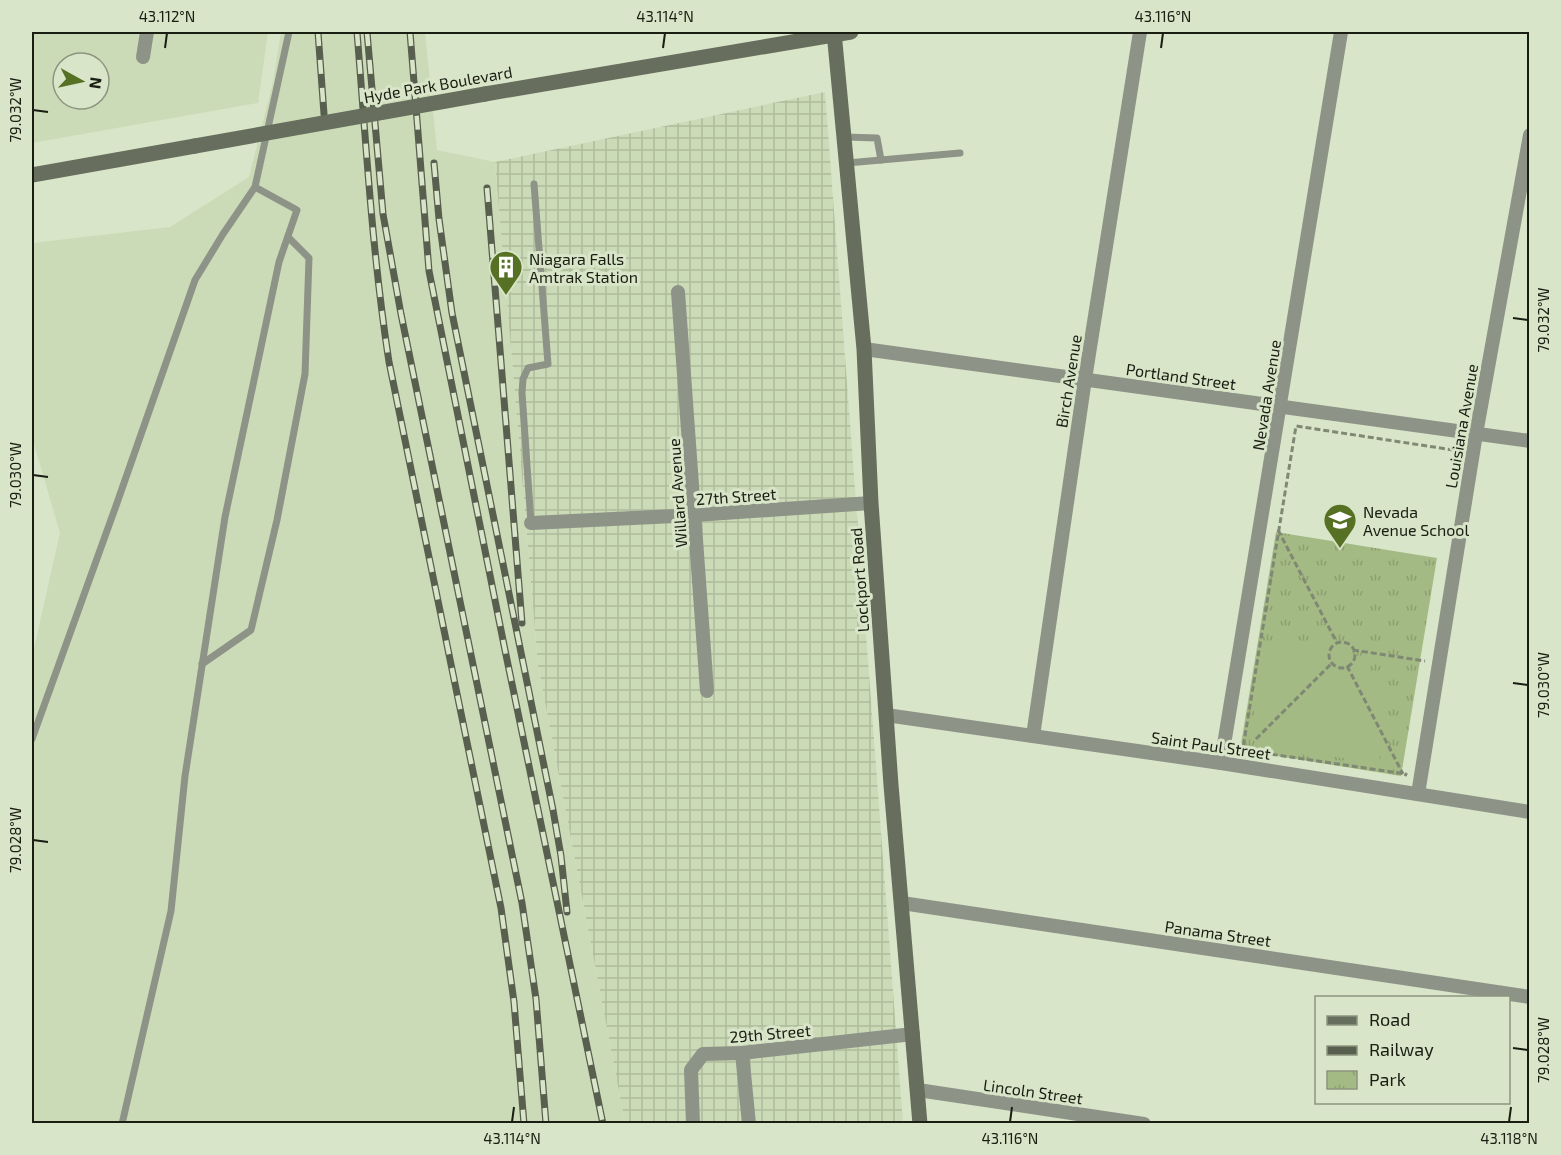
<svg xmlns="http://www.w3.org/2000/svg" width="1561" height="1155" font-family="'Exo 2',sans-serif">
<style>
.built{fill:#ccdbb7;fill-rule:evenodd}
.industrial{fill:url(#industrial-grid)}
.park{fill:url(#park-tufts)}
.garden{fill:#a4ba84}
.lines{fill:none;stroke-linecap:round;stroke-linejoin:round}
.path{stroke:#7f8873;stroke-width:3;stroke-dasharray:6 3;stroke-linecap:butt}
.lane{stroke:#8e9387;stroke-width:7}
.street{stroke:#8e9387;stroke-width:14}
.secondary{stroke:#676e5d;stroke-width:15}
.rail-casing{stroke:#585f4e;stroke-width:7}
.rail{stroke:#d8e5c8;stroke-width:4.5;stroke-dasharray:14;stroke-linecap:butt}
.secondary-bridge{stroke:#676e5d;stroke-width:15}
.ticks{fill:none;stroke:#191d12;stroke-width:2}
.labels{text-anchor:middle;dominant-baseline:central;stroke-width:6;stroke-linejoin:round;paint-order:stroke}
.street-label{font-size:16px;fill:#191d12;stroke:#d8e5c8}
.poi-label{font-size:16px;fill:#191d12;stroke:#d8e5c8;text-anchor:start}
.neatline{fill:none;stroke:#191d12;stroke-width:2}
.ticks-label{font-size:15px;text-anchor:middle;fill:#191d12}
</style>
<defs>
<pattern id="industrial-grid" width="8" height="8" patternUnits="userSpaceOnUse" patternTransform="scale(1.5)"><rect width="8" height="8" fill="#ccdbb7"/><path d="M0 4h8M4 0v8" fill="none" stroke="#afbc9c"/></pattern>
<pattern id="park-tufts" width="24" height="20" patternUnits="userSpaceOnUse" patternTransform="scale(1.5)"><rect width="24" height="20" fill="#a4ba84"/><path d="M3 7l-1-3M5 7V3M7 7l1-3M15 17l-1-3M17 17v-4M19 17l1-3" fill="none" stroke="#8d9f71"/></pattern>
</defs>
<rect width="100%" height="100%" fill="#d8e5c8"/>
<!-- built -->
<g class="built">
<path d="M 32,32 L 268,32 L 258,103 L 32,143 ZM 63,63 L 99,63 L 99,99 L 63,99 Z"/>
<path d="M 281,32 L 425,32 L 437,150 L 495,162 L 538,665 L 625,1123 L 32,1123 L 32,657 L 60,533 L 32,437 L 32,243 L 170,227 L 249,177 L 273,82 Z"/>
</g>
<!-- industrial -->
<path class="industrial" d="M 825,92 L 903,1123 L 625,1123 L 538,665 L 495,162 Z"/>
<!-- park -->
<path class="park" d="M 1276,532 L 1437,558 L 1401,776 L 1240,750 Z"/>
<!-- garden -->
<path class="garden" d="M 1266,641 L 1307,646 L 1354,657 L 1385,702 L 1379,763 L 1262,747 L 1250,737 Z"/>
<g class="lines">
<!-- path -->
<g class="path">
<path d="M 1278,530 L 1337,643"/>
<circle cx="1342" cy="655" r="13"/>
<path d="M 1353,650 L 1425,661"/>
<path d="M 1347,666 L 1403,774"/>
<path d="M 1256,739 L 1332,663"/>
<path d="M 1236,749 L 1406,774 L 1405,776"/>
<path d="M 1242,754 L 1296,426 L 1460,451"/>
</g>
<!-- lane -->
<g class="lane">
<path d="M 845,137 L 877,138 L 881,160"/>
<path d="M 847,163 L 960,153"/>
<path d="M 531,523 L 522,393 L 523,379 L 528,368 L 548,364 L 534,184"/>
<path d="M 202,664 L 251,630 L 277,520 L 305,374 L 309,258 L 288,237"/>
<path d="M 32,739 L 117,503 L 195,280 L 223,234 L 255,187 L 289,32"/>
<path d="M 122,1124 L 171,911 L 185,776 L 225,517 L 279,262 L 297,210 L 255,187"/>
</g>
<!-- street -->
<g class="street">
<path d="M 143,57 L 147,32"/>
<path d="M 678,292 L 707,691"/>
<path d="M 864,349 L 1530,441"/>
<path d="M 531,523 L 695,515 L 871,503"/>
<path d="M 886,715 L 1221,763 L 1530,812"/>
<path d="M 1033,736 L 1085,379 L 1140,32"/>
<path d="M 1221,763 L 1341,32"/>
<path d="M 1418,794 L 1476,434 L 1530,135"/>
<path d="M 902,903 L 1530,997"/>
<path d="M 742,1053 L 749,1124"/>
<path d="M 918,1090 L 1144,1124"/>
<path d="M 693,1124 L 691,1070 L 703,1054 L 742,1053 L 913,1034"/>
</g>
<!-- secondary -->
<g class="secondary">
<path d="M 834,32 L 864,349 L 871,503 L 891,785 L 920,1124"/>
<path d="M 485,94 L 851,32"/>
<path d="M 32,175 L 195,146"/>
</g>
<defs>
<g id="rail">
<path d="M 318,32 L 324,114"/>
<path d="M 357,32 C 366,142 372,252 389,362 L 501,908 L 514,1002 L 524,1124"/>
<path d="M 367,32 L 383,214 L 401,314 L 522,903 L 536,999 L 546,1124"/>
<path d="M 410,32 L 429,271 L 505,650 L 603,1124"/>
<path d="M 434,163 L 439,219 L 452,313 L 553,810 L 561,856 L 567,912"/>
<path d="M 487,188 L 522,623"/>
</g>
</defs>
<!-- rail casing -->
<use href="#rail" class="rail-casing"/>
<!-- rail -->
<use href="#rail" class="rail"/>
<!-- secondary-bridge -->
<path class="secondary-bridge" d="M 195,146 L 485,94"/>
</g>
<!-- ticks -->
<path class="ticks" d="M 165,48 L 167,33M 663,48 L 665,33M 1161,48 L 1163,33M 33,110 L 48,112M 1513,318 L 1528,320M 33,475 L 48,477M 1513,683 L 1528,685M 33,840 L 48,842M 1513,1048 L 1528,1050M 512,1122 L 514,1107M 1010,1122 L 1012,1107M 1509,1122 L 1511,1107"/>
<!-- icons -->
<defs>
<symbol id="building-pin" viewBox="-11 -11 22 30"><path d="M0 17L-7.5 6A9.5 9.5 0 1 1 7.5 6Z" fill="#577124" stroke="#d8e5c8"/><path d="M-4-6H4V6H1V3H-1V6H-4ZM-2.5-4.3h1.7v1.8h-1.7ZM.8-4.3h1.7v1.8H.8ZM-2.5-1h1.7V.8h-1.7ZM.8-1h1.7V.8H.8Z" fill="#fff"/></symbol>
<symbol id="school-pin" viewBox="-11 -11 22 30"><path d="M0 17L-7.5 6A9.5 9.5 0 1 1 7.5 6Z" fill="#577124" stroke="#d8e5c8"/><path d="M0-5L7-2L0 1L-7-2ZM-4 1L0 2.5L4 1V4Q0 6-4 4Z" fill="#fff"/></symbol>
</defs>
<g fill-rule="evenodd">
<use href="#building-pin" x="487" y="248" width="38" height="52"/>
<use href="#school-pin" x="1321" y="501" width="38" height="52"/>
</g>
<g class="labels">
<!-- street labels -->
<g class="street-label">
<text transform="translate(438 84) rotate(-10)">Hyde Park Boulevard</text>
<text transform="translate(1181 376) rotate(8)">Portland Street</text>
<text transform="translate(1068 381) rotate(-81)">Birch Avenue</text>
<text transform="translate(1266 395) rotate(-81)">Nevada Avenue</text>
<text transform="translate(1461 426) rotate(-80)">Louisiana Avenue</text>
<text transform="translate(677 493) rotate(-94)">Willard Avenue</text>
<text transform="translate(736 496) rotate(-4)">27th Street</text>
<text transform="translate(859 580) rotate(-94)">Lockport Road</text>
<text transform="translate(1211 745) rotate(8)">Saint Paul Street</text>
<text transform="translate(1218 933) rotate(8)">Panama Street</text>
<text transform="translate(770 1033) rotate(-5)">29th Street</text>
<text transform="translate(1033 1091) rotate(8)">Lincoln Street</text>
</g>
<!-- poi labels -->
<g class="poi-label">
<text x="529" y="258">Niagara Falls<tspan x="529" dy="18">Amtrak Station</tspan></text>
<text x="1363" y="511">Nevada<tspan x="1363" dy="18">Avenue School</tspan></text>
</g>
</g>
<!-- border -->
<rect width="1561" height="1155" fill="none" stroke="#d8e5c8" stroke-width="66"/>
<!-- legend -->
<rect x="1315" y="996" width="195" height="108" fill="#d8e5c8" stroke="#8c957f" stroke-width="1.5"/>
<rect x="1327" y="1016" width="30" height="9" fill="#676e5d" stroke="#8c957f" stroke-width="1.5"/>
<text x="1369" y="1026" font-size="18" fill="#191d12">Road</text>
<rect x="1327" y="1046" width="30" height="9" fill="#585f4e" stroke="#8c957f" stroke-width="1.5"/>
<text x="1369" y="1056" font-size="18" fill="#191d12">Railway</text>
<rect x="1327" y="1071" width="30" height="18" fill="url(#park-tufts)" stroke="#8c957f" stroke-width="1.5"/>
<text x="1369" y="1086" font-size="18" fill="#191d12">Park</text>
<!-- north arrow -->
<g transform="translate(81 81) rotate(98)"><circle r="28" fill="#d8e5c8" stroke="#8c957f" stroke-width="1.5"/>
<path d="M0-4.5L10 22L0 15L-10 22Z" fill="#577124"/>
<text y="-9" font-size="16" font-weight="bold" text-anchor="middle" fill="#191d12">N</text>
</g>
<rect x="33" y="33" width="1495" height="1089" class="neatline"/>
<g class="ticks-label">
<text x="167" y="22">43.112°N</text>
<text x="665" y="22">43.114°N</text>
<text x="1163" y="22">43.116°N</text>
<text transform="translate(16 110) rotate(-90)" y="5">79.032°W</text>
<text transform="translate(1544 320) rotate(-90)" y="5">79.032°W</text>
<text transform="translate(16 475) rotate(-90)" y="5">79.030°W</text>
<text transform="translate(1544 685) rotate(-90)" y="5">79.030°W</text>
<text transform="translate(16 840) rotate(-90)" y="5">79.028°W</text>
<text transform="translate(1544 1050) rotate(-90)" y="5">79.028°W</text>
<text x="512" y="1144">43.114°N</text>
<text x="1010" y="1144">43.116°N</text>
<text x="1509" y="1144">43.118°N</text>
</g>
</svg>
